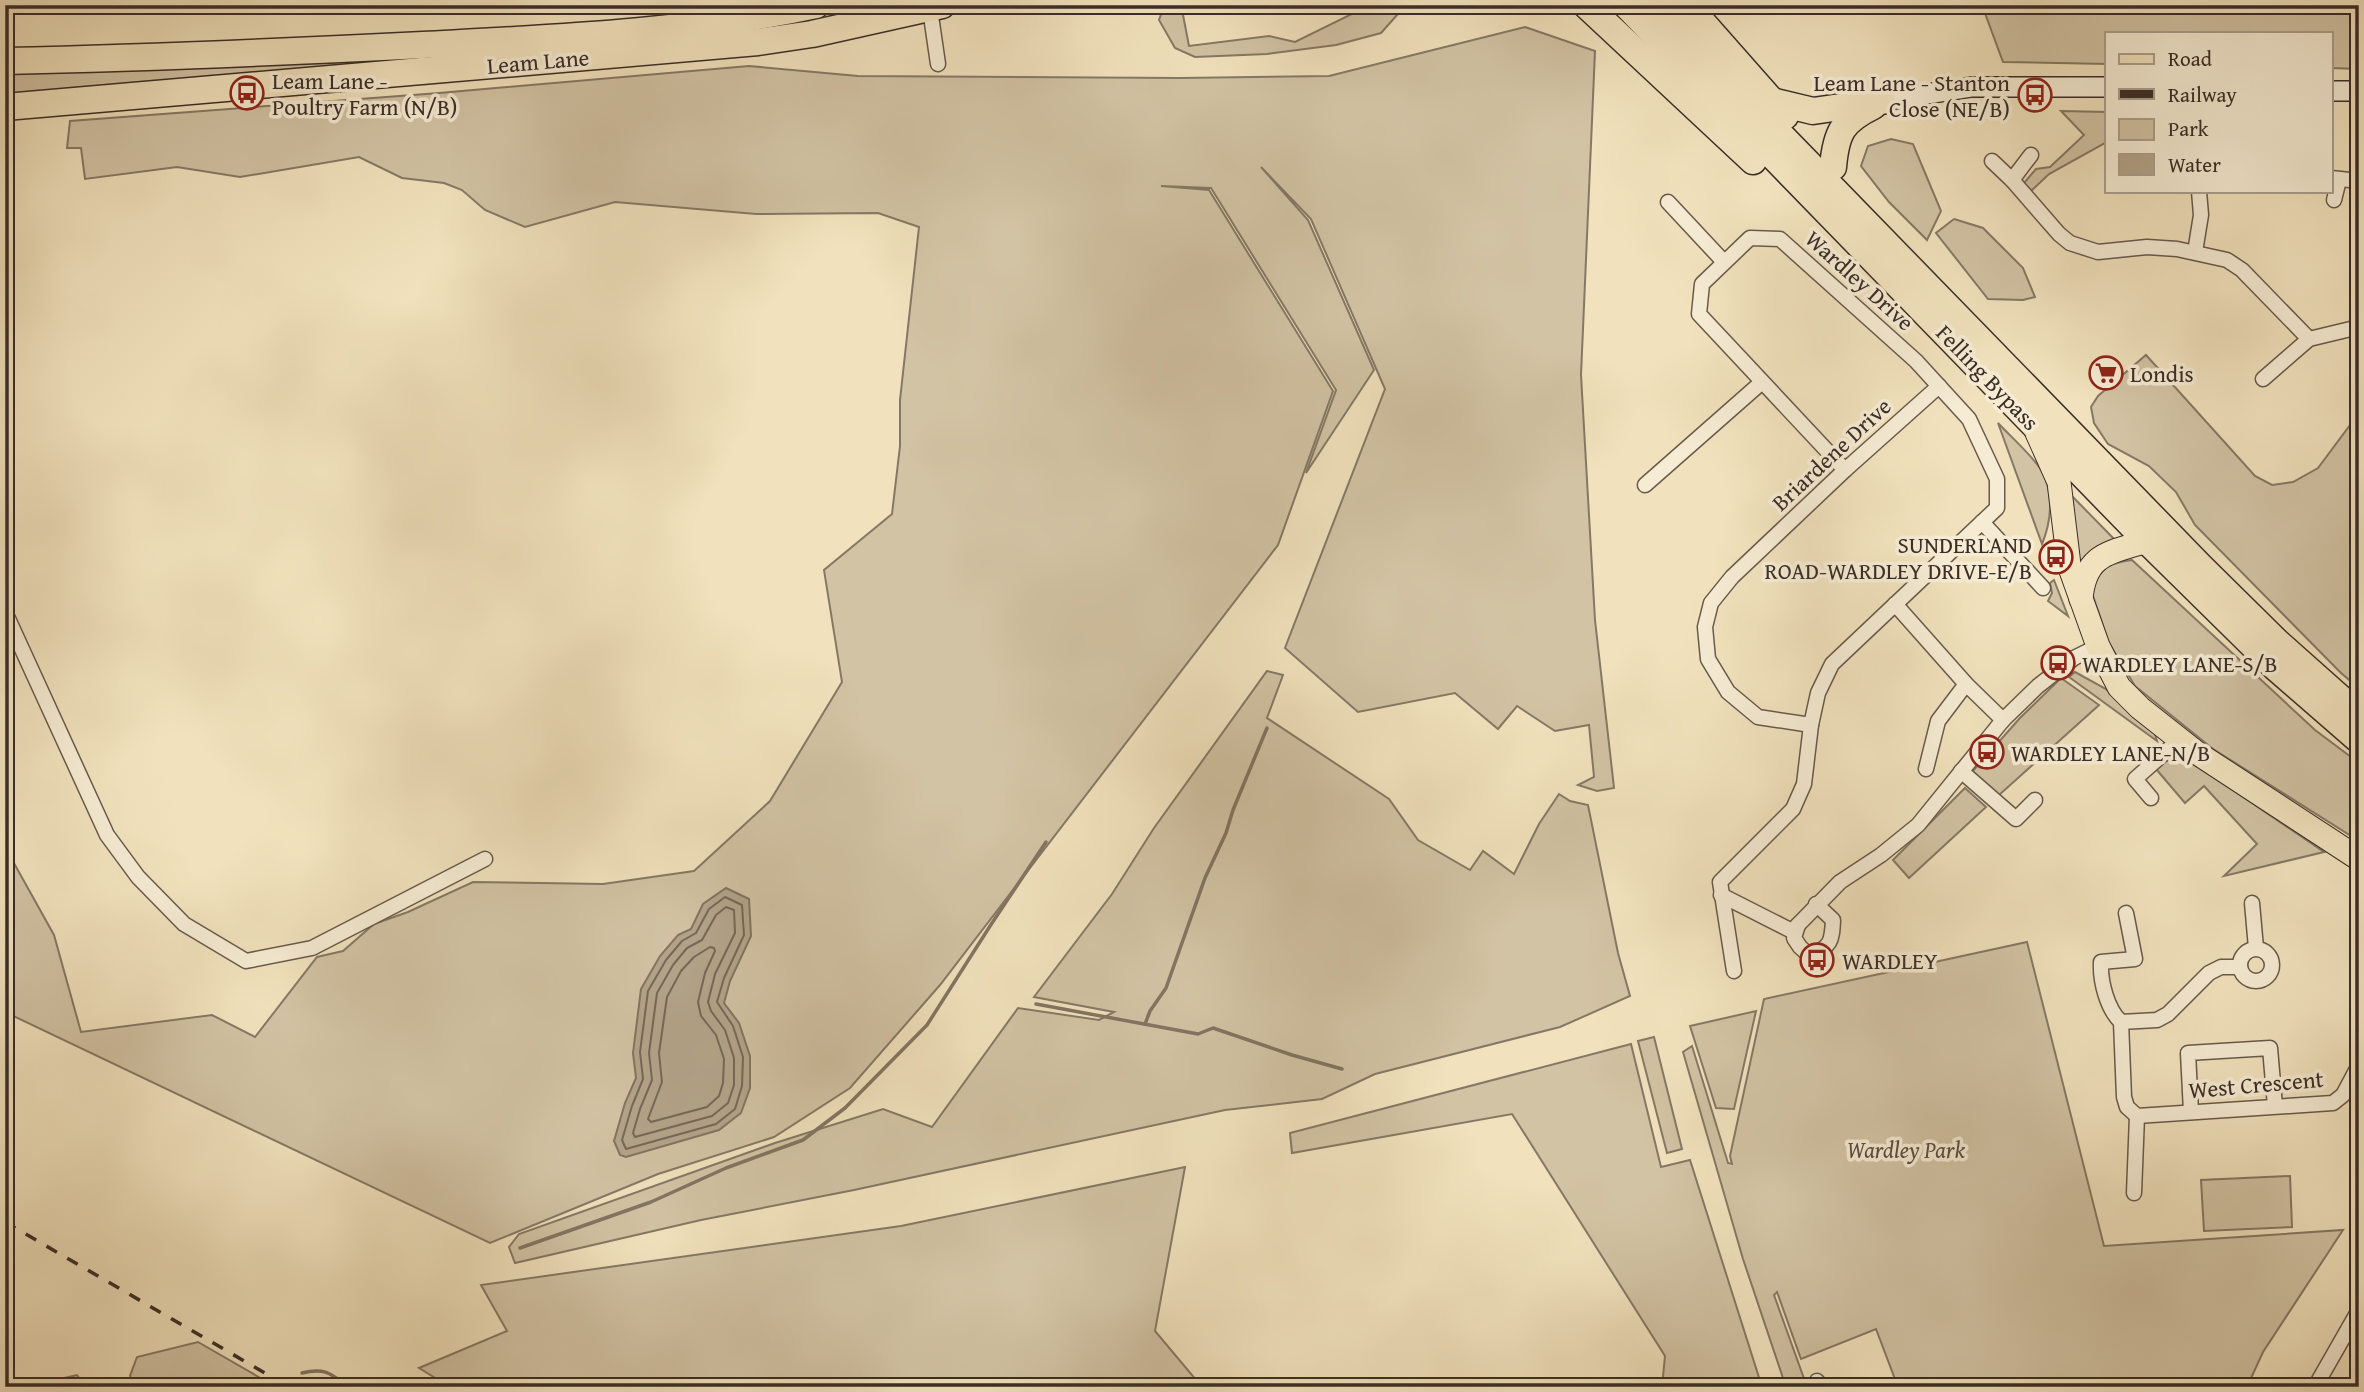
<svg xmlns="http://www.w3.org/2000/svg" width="2364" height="1392" font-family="'Gentium Book Plus',serif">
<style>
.green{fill:#d2c3a4;stroke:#867866;stroke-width:2}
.water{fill:#b3a48a;stroke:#837462;stroke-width:2}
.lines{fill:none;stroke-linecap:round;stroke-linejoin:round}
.shore{stroke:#766858;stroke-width:2}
.stream{stroke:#837462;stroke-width:3.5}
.street-casing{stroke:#685a4c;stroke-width:17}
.secondary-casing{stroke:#3a2d27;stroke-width:22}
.primary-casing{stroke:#3a2d27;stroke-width:25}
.highway-casing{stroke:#3a2d27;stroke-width:29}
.street{stroke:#f6ecd4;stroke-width:14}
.secondary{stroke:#f6ecd4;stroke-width:19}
.primary{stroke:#f1e2bd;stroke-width:23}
.highway{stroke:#f1e2bd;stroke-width:26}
.rail{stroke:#3a2d27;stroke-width:3.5;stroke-dasharray:12 12;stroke-linecap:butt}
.labels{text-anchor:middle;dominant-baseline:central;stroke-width:7;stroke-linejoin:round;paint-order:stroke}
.street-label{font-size:23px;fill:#3a2d27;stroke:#f6ecd4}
.poi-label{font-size:23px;fill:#3a2d27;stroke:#f6ecd4;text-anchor:start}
.park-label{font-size:23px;font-style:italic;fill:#584b40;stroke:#f6ecd4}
</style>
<rect width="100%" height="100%" fill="#f1e2bd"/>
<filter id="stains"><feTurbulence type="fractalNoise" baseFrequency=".00286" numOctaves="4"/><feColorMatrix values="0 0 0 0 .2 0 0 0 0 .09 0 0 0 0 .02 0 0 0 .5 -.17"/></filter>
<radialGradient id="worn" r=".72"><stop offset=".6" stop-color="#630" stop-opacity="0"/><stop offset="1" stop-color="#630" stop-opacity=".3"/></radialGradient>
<!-- green -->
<g class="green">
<path d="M 1175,5 L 1183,15 L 1189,46 L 1269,36 L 1295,42 L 1370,5 L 1406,5 L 1381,33 L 1336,45 L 1267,54 L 1195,57 L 1175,48 L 1159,20 L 1164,6 Z"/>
<path d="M 1982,5 L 2359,5 L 2359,69 L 2331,68 L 2331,33 L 2107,33 L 2107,64 L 2003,62 Z"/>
<path d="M 1525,27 L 1595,51 L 1581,375 L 1595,620 L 1614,788 L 1597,791 L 1578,785 L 1594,777 L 1589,725 L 1555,731 L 1517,706 L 1498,729 L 1455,693 L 1358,712 L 1285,648 L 1385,389 L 1311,219 L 1261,167 L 1308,220 L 1374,370 L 1306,473 L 1336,390 L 1211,188 L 1161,186 L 1209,190 L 1333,391 L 1278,545 L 940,985 L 850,1088 L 774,1137 L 658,1174 L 490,1243 L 5,1012 L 5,847 L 54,935 L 81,1032 L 212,1015 L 255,1037 L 317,957 L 343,951 L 374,924 L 408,912 L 473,882 L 603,884 L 694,871 L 770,801 L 842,682 L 824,570 L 892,514 L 900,446 L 900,400 L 919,227 L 878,213 L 756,214 L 615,202 L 525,227 L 485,210 L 462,190 L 444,183 L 402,178 L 359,157 L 240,177 L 177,167 L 85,179 L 81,148 L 67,148 L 70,121 L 439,93 L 749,66 L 858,76 L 1180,78 L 1329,76 Z"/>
<path d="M 594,45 L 5,100 L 5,69 Z"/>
<path d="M 2061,111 L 2107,112 L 2107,142 L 2049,174 L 2031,191 L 2024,183 L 2036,169 L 2050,167 L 2084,135 Z"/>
<path d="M 1891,139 L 1913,144 L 1941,211 L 1927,240 L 1889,202 L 1861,166 L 1868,146 Z"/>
<path d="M 1954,219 L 1983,228 L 2023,268 L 2035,297 L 2023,300 L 1988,299 L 1936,233 Z"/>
<path d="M 2146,355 L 2255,476 L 2272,485 L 2293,482 L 2318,468 L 2359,413 L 2359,688 L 2341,673 L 2195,525 L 2176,492 L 2149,466 L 2108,444 L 2094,423 L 2091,407 L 2098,396 Z"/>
<path d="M 1998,423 C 2009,435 2038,461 2043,473 C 2054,496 2051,522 2042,544 Z"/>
<path d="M 2068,492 L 2117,542 L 2088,554 L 2075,567 Z"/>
<path d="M 2132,560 L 2315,730 L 2359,763 L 2359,841 L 2213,749 L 2135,686 L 2109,643 L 2090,587 C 2103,568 2108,563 2132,560 Z"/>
<path d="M 2054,580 L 2068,616 L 2048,601 L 2052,593 L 2050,583 Z"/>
<path d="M 1267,671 L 1283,675 L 1267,718 L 1389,799 L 1418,840 L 1470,870 L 1483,851 L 1514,874 L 1539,824 L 1559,794 L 1570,801 L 1588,805 L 1618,953 L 1630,996 L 1560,1027 L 1375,1074 L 1322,1099 L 1225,1110 L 854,1190 L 701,1220 L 515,1263 L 509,1247 L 519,1234 L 775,1143 L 883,1109 L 932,1127 L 1018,1008 L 1099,1020 L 1114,1012 L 1034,997 L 1112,894 L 1154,828 Z"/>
<path d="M 2075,672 L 2106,689 L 2154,731 L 2157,741 L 2069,677 Z"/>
<path d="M 2061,678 L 2099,705 L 1998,796 L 1972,772 L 2020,718 Z"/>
<path d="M 2178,756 L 2192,762 L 2324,852 L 2224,876 L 2257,844 L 2204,786 L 2185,803 L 2156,769 L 2169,757 Z"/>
<path d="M 1965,788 L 1986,807 L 1909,878 L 1893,860 Z"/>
<path d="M 2027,942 L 2104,1246 L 2343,1230 L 2263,1352 L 2247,1387 L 1898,1387 L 1876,1329 L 1801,1359 L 1777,1292 L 1774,1295 L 1807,1387 L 1786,1387 L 1743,1259 L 1683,1052 L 1692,1046 L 1728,1163 L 1732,1164 L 1730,1156 L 1764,999 Z"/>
<path d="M 1756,1011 L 1734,1109 L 1716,1108 L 1690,1026 Z"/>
<path d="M 1654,1037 L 1682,1149 L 1667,1153 L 1638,1041 Z"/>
<path d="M 1631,1044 L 1661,1167 L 1690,1160 L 1762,1387 L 1662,1387 L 1665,1356 L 1512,1114 L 1292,1153 L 1290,1133 Z"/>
<path d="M 1185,1167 L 1155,1331 L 1202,1387 L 450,1387 L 419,1368 L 507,1331 L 481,1285 L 901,1226 Z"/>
<path d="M 2290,1176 L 2292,1227 L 2204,1231 L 2201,1180 Z"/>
<path d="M 198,1342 L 276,1387 L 137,1387 L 130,1376 L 137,1357 Z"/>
<path d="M 77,1375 L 86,1387 L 24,1387 Z"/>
</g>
<!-- water -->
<path class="water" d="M 726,888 L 749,899 L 751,936 L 730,981 L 724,1003 L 739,1023 L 750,1056 L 750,1088 L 741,1113 L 719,1130 L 626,1157 L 620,1155 L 614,1141 L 625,1103 L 636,1078 L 633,1053 L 641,989 L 660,956 L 678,935 L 691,929 L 703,904 Z"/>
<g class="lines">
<!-- shore -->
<g class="shore">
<path d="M 725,897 L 742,905 L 744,935 L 724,978 L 717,1002 L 733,1026 L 743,1057 L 742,1086 L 735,1109 L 716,1124 L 626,1149 L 622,1140 L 632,1106 L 643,1079 L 640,1052 L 648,991 L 666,960 L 682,941 L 696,933 L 709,909 Z"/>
<path d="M 726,907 L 734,910 L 735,933 L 715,974 L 708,1002 L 711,1011 L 725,1030 L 734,1058 L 734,1085 L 728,1103 L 712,1116 L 635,1137 L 633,1133 L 640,1109 L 652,1080 L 649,1053 L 657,993 L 673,965 L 687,948 L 702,940 L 716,915 Z"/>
<path d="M 710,947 L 714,948 L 715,951 L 705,973 L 698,1002 L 701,1016 L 716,1035 L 724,1059 L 723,1083 L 719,1096 L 707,1107 L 651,1122 L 648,1119 L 662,1082 L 659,1053 L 667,997 L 681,971 L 694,957 Z"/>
</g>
<!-- stream -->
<g class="stream">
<path d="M 1036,1004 L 1198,1034 L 1213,1028 L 1292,1055 L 1342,1069"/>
<path d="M 1145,1024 L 1150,1011 L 1166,988 L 1205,878 L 1226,833 L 1233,810 L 1267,728"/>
<path d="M 520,1248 L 651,1202 L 726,1168 L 803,1140 L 845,1108 L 927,1025 L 992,923 L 1046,842"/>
<path d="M 302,1373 C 325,1367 331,1374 349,1387"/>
</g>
<defs>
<g id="street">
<path d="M 930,9 L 938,64"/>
<path d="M 1992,161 L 2012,180 L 2059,234 L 2070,243 L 2098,252 L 2147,247 L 2177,249 L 2227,260 L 2242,270 L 2309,339"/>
<path d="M 2331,178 L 2359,181"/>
<path d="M 2012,180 L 2031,155"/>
<path d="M 2334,200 L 2339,180"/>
<path d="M 1668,202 L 1724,262"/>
<path d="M 2195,252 L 2201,215 L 2199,191"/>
<path d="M 2263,379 L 2309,339 L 2359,327"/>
<path d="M 1645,485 L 1762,382"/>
<path d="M 1982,522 L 2043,588"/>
<path d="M 1895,604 L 1966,684 L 2003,720"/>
<path d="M 5,612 L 107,835 L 138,877 L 184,924 L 246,961 L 312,948 L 485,859"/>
<path d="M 1811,725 L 1758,717 L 1728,692 L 1708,659 L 1705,627 L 1711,603 L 1732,577 L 1845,470 L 1939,386"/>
<path d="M 1926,769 L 1938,721 L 1966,684"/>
<path d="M 1961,771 L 2016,819 L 2035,800"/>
<path d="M 2151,798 L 2135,779 L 2179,740"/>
<path d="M 1721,895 L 1792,931 L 1840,882 L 1881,855 L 1918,825 L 2003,720 L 2038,686 L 2074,658 L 2098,646"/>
<path d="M 2252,903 L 2256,948"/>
<path d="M 2126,913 L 2135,959 L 2101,962 C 2100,981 2107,1009 2121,1022 L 2124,1097 L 2127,1107 L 2137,1116 L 2333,1103 L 2343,1095 L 2359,1065"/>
<path d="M 1798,925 L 1794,938 L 1800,947 L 1809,955 C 1831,948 1832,941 1833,920 L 1816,904"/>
<circle cx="2256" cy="965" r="16"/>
<path d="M 1734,971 L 1720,882 L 1793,809 L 1804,784 L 1811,725 L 1818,693 L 1832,664 L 1997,508 L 1997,479 L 1969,419 L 1916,361 L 1780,239 L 1750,238 L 1702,284 L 1699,314 L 1845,470"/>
<path d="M 2121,1022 L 2157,1020 L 2168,1014 L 2209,973 L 2221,967 L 2240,967"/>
<path d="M 2191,1112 L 2188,1053 L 2270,1048 L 2275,1106"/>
<path d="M 2134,1193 L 2137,1116"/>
<path d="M 1817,1381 L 1819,1387"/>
<path d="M 2315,1387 L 2359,1310"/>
</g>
<g id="secondary">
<path d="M 2331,91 L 2359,91"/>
<path d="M 1882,101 L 1971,87 L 2107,87"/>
</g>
<g id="primary">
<path d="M 2037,433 L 2059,482 L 2069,565 L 2098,646 L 2119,687 L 2140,708 L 2197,753 L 2359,859"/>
<path d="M 2081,599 C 2085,554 2108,553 2147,541"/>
</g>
<g id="highway">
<path d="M 1586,5 L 1753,161"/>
<path d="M 1626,5 L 2147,541 L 2275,667 L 2359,740"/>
<path d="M 1654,5 L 2200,566 L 2277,642 L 2359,715"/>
<path d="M 1687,5 L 1785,116"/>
<path d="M 5,61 C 145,58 283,52 423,45 C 555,38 686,33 816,5"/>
<path d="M 1771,101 L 1813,111 L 1882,101"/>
<path d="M 5,107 L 758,42 L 812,34 L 942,5"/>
<path d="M 1833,167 C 1836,133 1842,121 1873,106"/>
</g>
</defs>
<!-- street casing -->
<use href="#street" class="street-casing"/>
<!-- secondary casing -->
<use href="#secondary" class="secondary-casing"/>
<!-- primary casing -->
<use href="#primary" class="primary-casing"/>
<!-- highway casing -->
<use href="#highway" class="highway-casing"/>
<!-- street -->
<use href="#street" class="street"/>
<!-- secondary -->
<use href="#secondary" class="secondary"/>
<!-- primary -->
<use href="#primary" class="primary"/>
<!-- highway -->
<use href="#highway" class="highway"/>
<!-- rail -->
<path class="rail" d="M 5,1222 L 289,1387"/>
</g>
<!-- icons -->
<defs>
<symbol id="bus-ring" viewBox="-11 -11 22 22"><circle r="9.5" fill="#f6ecd4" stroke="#8f2418" stroke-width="1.5"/><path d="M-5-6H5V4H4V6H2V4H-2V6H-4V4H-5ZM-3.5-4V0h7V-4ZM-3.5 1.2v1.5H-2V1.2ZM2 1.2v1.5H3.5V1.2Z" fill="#8f2418"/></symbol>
<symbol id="supermarket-ring" viewBox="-11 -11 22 22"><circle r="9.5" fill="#f6ecd4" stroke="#8f2418" stroke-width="1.5"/><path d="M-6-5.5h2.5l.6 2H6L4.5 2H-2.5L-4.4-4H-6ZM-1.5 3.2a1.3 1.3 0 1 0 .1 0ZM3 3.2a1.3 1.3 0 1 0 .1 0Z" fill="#8f2418"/></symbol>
</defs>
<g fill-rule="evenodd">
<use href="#bus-ring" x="228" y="74" width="38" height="38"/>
<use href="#bus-ring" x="2016" y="76" width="38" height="38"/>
<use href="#supermarket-ring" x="2087" y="354" width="38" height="38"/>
<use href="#bus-ring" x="2037" y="538" width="38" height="38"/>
<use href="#bus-ring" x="2039" y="644" width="38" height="38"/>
<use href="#bus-ring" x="1968" y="733" width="38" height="38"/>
<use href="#bus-ring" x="1798" y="941" width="38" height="38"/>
</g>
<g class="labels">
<!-- street labels -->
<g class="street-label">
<text transform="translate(538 61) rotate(-5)">Leam Lane</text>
<text transform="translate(1860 280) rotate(42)">Wardley Drive</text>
<text transform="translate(1988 377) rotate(46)">Felling Bypass</text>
<text transform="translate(1831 454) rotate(-43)">Briardene Drive</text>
<text transform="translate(2256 1084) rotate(-5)">West Crescent</text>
</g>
<!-- poi labels -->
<g class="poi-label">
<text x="272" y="80">Leam Lane -<tspan x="272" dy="26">Poultry Farm (N/B)</tspan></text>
<text x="2010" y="82" text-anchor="end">Leam Lane - Stanton<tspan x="2010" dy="26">Close (NE/B)</tspan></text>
<text x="2130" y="373">Londis</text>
<text x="2032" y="544" text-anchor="end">SUNDERLAND<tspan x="2032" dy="26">ROAD-WARDLEY DRIVE-E/B</tspan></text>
<text x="2082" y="663">WARDLEY LANE-S/B</text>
<text x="2011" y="752">WARDLEY LANE-N/B</text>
<text x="1842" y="960">WARDLEY</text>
</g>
<!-- park labels -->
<g class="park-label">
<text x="1906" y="1149">Wardley Park</text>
</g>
</g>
<!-- margin -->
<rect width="2364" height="1392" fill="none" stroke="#f1e2bd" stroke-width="28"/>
<rect x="7" y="7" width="2350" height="1378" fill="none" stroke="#3a2d27" stroke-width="3.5"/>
<rect x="14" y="14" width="2336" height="1364" fill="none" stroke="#3a2d27" stroke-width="2"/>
<!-- legend -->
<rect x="2105" y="32" width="228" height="161" fill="#f6ecd4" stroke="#aba08f" stroke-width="2"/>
<rect x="2119" y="54" width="35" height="10" fill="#f1e2bd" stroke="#aba08f" stroke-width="2"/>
<text x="2168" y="66" font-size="21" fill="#3a2d27">Road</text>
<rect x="2119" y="89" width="35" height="10" fill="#3a2d27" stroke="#aba08f" stroke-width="2"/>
<text x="2168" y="102" font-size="21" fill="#3a2d27">Railway</text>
<rect x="2119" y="119" width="35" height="21" fill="#d2c3a4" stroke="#aba08f" stroke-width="2"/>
<text x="2168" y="136" font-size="21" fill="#3a2d27">Park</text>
<rect x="2119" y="154" width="35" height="21" fill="#b3a48a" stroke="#aba08f" stroke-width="2"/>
<text x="2168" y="172" font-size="21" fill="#3a2d27">Water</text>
<rect width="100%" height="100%" filter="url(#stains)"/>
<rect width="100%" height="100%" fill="url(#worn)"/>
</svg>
